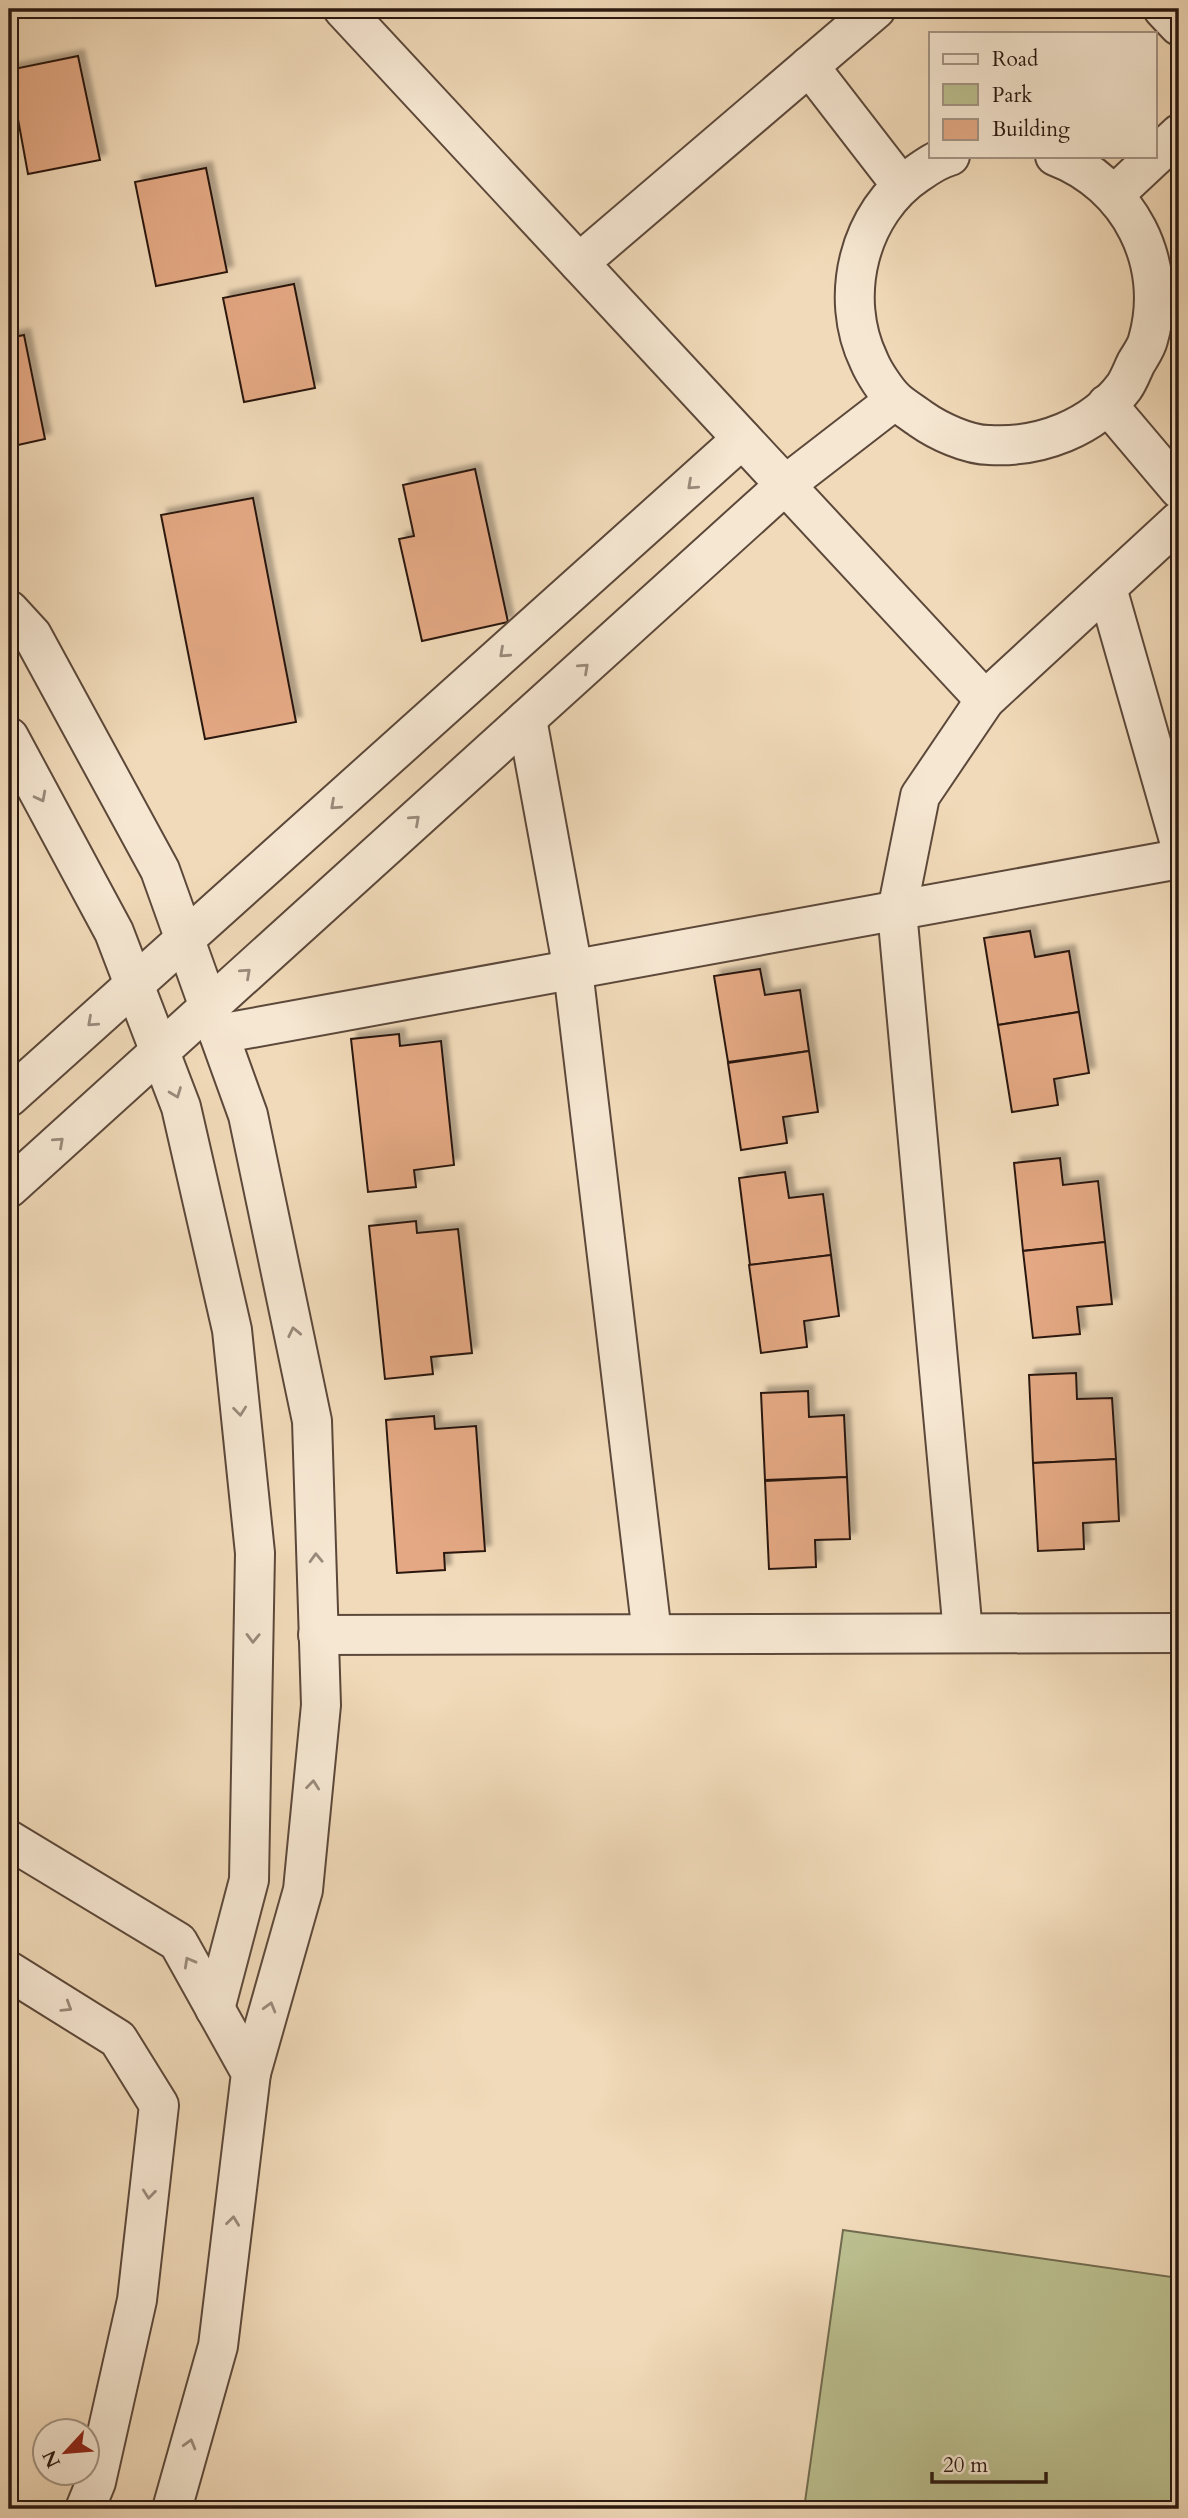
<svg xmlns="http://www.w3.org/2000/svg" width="1188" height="2518" font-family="Cardo,serif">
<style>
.green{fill:#bbbf8f;stroke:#726c50;stroke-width:2}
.building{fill:#e4a984;stroke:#2a1810;stroke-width:2;filter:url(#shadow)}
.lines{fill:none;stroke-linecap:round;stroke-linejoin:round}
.minor-casing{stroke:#5c483a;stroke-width:42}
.minor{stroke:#f6e7d2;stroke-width:38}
.oneway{stroke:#9a8a7b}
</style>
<defs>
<filter id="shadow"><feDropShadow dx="6" dy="-6" stdDeviation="2" flood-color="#0004"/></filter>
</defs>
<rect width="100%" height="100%" fill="#f1dab9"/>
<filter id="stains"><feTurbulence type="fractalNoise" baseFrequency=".00286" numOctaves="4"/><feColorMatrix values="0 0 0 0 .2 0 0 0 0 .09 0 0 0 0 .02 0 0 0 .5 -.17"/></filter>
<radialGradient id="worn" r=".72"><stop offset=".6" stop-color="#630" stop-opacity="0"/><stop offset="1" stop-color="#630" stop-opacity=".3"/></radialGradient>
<!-- green -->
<path class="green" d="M 843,2230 L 1179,2278 L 1179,2509 L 804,2509 Z"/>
<!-- building -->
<g class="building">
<path d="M 78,56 L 100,160 L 28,174 L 9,70 Z"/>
<path d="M 206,168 L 227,272 L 156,286 L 135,182 Z"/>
<path d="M 294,284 L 315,388 L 244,402 L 223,298 Z"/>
<path d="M 24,335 L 45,439 L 9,447 L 9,338 Z"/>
<path d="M 475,469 L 508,622 L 422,641 L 399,539 L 414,536 L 403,485 Z"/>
<path d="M 253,498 L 296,722 L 205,739 L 161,515 Z"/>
<path d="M 1030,931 L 1035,957 L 1069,951 L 1079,1012 L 998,1025 L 984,938 Z"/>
<path d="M 760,969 L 765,995 L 800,990 L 809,1051 L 728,1062 L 714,976 Z"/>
<path d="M 1079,1012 L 1089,1073 L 1054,1079 L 1058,1105 L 1012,1112 L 998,1025 Z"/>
<path d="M 399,1034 L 400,1046 L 441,1041 L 454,1165 L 414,1170 L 416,1187 L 368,1192 L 351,1039 Z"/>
<path d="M 809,1051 L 818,1112 L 783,1117 L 787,1143 L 741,1150 L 728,1063 Z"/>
<path d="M 1060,1158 L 1063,1185 L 1098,1181 L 1105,1242 L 1023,1251 L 1014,1163 Z"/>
<path d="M 785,1172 L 789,1198 L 823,1194 L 831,1255 L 750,1265 L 739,1178 Z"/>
<path d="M 416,1221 L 417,1233 L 458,1229 L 472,1353 L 431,1357 L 433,1374 L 385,1379 L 369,1226 Z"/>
<path d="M 1105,1242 L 1112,1304 L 1077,1307 L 1080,1334 L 1033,1338 L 1023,1251 Z"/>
<path d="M 831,1255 L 839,1316 L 804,1321 L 807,1347 L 761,1353 L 749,1265 Z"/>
<path d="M 1076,1373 L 1077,1399 L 1112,1398 L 1116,1459 L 1033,1463 L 1029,1375 Z"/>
<path d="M 808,1391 L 809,1417 L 844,1415 L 847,1477 L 765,1480 L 761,1393 Z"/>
<path d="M 434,1416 L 435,1429 L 476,1426 L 485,1551 L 444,1553 L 445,1570 L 397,1573 L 386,1420 Z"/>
<path d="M 1116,1459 L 1119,1521 L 1083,1523 L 1084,1549 L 1038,1551 L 1033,1463 Z"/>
<path d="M 847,1477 L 850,1539 L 815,1540 L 816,1567 L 769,1569 L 765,1481 Z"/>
</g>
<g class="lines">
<defs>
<g id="minor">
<path d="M 343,9 L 985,700"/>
<path d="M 1163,9 L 1179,26"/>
<path d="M 809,66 L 901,185"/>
<path d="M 950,156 C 938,159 928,166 918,173 C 859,212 838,297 869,361 C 874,373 886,391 895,400 C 903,407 913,413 921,419 C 938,431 968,445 989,445 C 1040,448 1093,428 1124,387 C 1129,380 1132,371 1136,363 C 1140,356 1146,348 1148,340 C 1170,263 1129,184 1055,156"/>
<path d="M 1115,194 L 1179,134"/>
<path d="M 579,263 L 876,9"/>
<path d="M 1107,404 L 1179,489"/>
<path d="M 1107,588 L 1179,840"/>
<path d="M 9,610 L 32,635 L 160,870 L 209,1007 L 248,1115 L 312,1421 L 321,1705 L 303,1890 L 251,2073"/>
<path d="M 527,719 L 573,970 L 652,1634"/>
<path d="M 9,737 L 114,932 L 181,1107 L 232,1330 L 255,1553 L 249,1880 L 215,2009"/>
<path d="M 219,1034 L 1179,859"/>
<path d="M 9,1097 L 742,439"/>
<path d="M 9,1188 L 785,485 L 895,400"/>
<path d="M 963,1633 L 897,911 L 920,796 L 985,700 L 1179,521"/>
<path d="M 318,1635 L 1179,1633"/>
<path d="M 9,1840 L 178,1942 L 251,2073 L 218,2346 L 172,2509"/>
<path d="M 9,1971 L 118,2039 L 159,2105 L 137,2300 L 96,2482 L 85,2509"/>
</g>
</defs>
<!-- minor casing -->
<use href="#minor" class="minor-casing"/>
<!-- minor -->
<use href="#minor" class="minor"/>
</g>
<!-- one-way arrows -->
<defs><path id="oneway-chevron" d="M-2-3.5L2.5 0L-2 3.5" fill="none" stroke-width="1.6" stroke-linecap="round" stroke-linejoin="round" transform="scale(1.75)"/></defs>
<g class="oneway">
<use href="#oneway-chevron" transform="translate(692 485) rotate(138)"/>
<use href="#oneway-chevron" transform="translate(504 653) rotate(138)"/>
<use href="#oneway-chevron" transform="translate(584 668) rotate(-42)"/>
<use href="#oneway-chevron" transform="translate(41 797) rotate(62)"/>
<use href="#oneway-chevron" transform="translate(335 805) rotate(138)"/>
<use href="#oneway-chevron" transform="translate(415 820) rotate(-42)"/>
<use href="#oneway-chevron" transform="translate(246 973) rotate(-42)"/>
<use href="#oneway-chevron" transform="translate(92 1022) rotate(138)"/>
<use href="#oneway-chevron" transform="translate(176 1093) rotate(69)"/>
<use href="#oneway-chevron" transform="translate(59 1142) rotate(-42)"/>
<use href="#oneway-chevron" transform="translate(294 1332) rotate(-102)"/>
<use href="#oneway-chevron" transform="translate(240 1411) rotate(84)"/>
<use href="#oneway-chevron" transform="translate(316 1558) rotate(-92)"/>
<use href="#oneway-chevron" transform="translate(253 1638) rotate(91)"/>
<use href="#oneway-chevron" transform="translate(313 1785) rotate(-84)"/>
<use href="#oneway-chevron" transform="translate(189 1962) rotate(-119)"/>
<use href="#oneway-chevron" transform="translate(67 2007) rotate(32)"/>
<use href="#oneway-chevron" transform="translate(270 2007) rotate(-74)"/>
<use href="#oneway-chevron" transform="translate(149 2194) rotate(96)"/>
<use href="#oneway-chevron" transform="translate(233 2221) rotate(-83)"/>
<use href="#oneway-chevron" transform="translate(190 2444) rotate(-74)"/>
</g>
<!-- margin -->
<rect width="1188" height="2518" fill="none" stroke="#f1dab9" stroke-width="35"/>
<rect x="10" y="10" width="1167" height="2497" fill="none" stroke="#2a1810" stroke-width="3.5"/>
<rect x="18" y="18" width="1153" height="2483" fill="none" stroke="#2a1810" stroke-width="2"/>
<!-- legend -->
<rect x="929" y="32" width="228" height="126" fill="#f6e7d2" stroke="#a49484" stroke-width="2"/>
<rect x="943" y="54" width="35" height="10" fill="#f6e7d2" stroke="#a49484" stroke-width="2"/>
<text x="992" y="66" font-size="21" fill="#2a1810">Road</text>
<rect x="943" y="84" width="35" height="21" fill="#bbbf8f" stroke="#a49484" stroke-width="2"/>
<text x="992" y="102" font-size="21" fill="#2a1810">Park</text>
<rect x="943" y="119" width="35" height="21" fill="#e4a984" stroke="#a49484" stroke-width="2"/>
<text x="992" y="136" font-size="21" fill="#2a1810">Building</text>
<!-- north arrow -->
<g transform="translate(66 2452) rotate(244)"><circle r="33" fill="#f6e7d2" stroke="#a49484" stroke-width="2"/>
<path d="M0-5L12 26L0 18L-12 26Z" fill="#8f2418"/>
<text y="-10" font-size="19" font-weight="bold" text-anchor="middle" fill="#2a1810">N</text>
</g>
<!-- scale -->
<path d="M932 2472v10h114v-10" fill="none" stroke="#2a1810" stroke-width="3.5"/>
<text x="943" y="2472" font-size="21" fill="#2a1810" stroke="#f6e7d2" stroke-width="5" paint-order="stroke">20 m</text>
<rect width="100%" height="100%" filter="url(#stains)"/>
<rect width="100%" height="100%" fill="url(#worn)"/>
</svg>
